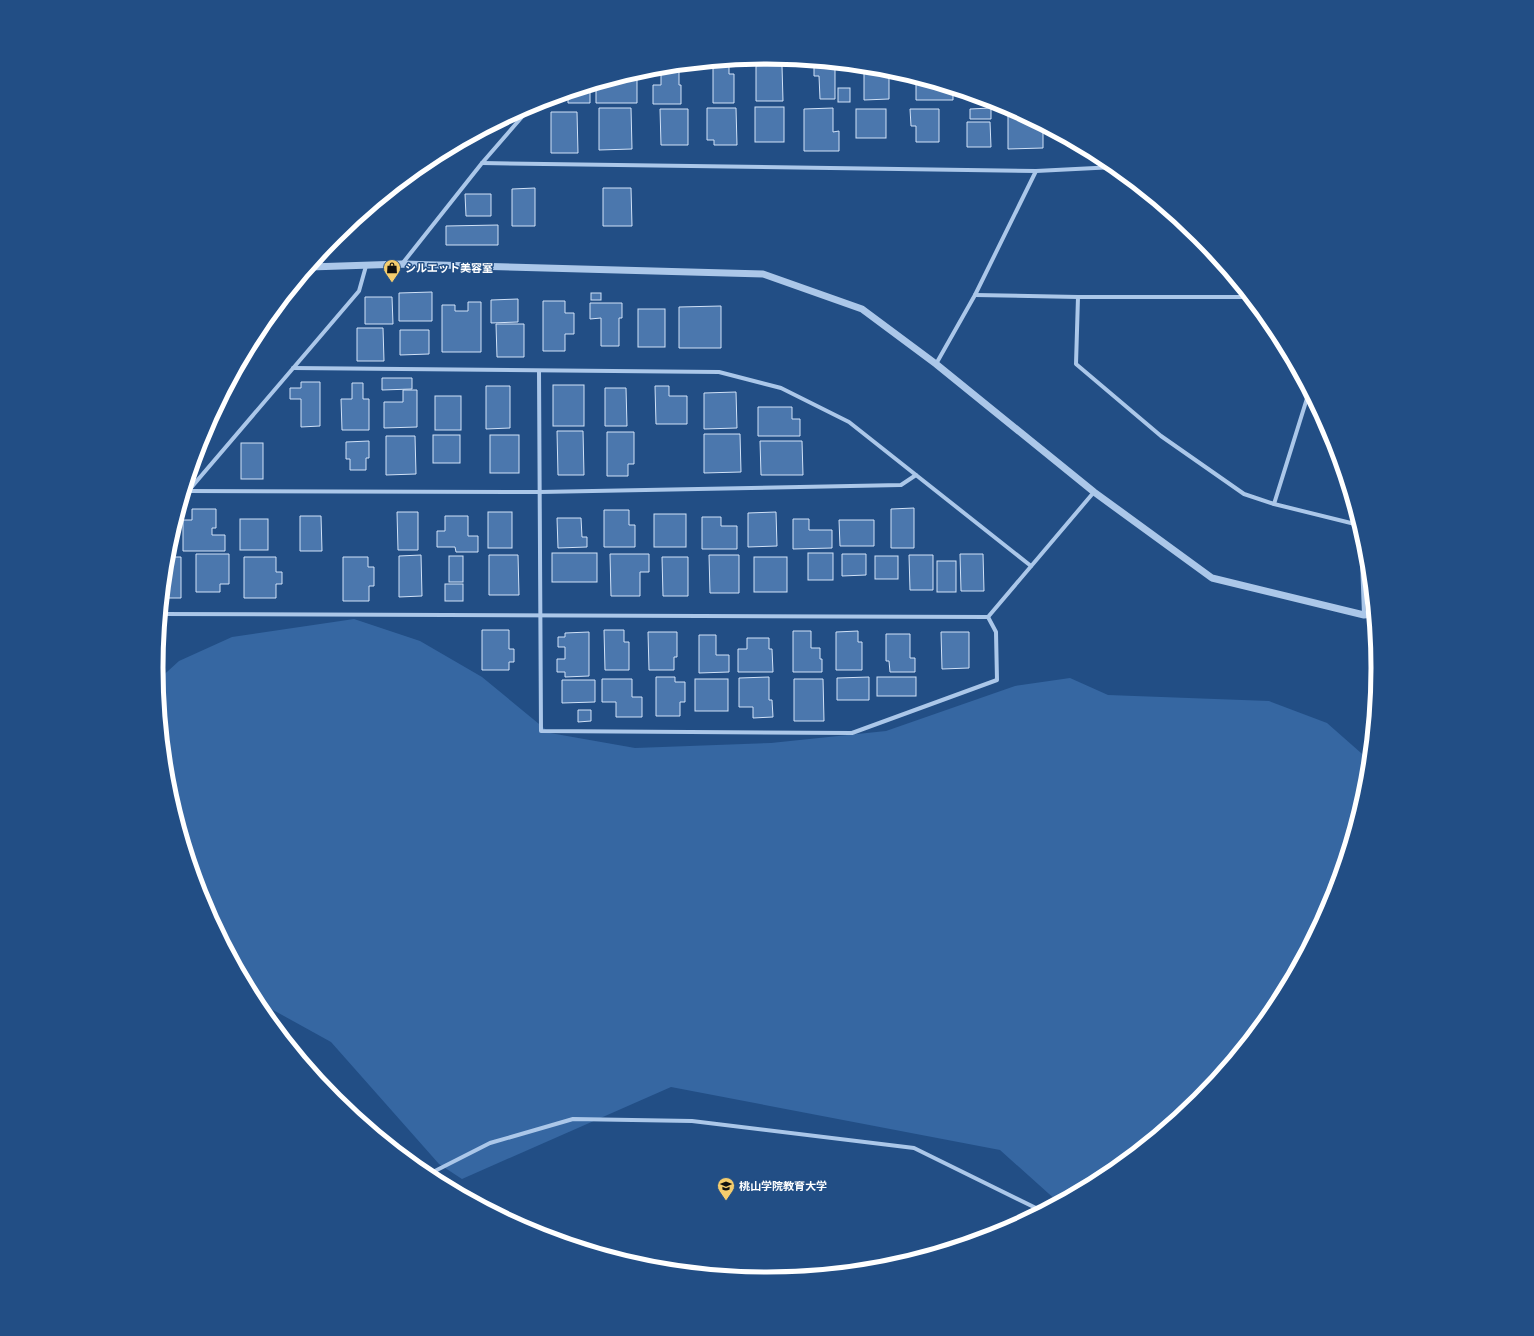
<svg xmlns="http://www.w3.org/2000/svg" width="1534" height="1336" font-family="'Public Sans','Noto Sans JP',sans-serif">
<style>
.green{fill:#3667a2}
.building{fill:#4b77ad;stroke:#d0e1f7}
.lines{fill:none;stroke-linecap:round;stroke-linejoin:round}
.minor{stroke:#abc7e9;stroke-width:4}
.tertiary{stroke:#abc7e9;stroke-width:7}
.labels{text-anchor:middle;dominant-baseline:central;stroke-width:3;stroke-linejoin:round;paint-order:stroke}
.poi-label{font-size:11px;font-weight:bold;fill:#fff;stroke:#224e85;text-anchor:start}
.rim{fill:none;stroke:#fff;stroke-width:5}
</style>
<rect width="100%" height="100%" fill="#224e85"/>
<!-- green -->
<path class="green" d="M 354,619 L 420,641 L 482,677 L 550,733 L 635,748 L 771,743 L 886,731 L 1015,686 L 1070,678 L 1108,695 L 1269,701 L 1327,723 L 1369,760 L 1366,787 L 1331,902 L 1275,1008 L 1199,1100 L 1106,1176 L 1058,1202 L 1000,1150 L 671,1087 L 462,1179 L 439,1164 L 331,1042 L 255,1000 L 202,902 L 168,787 L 157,681 L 179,661 L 232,637 Z"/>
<!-- building -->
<g class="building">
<path d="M 729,61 L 729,74 L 734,74 L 734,103 L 713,103 L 713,62 Z"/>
<path d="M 814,64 L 835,64 L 835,99 L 820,99 L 819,76 L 814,76 Z"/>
<path d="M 679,66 L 679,85 L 681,85 L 681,104 L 653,104 L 653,85 L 661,85 L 661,67 Z"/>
<path d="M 756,66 L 782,66 L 783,101 L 756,101 Z"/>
<path d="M 864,67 L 889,70 L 889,99 L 864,100 Z"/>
<path d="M 632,74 L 632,78 L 637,78 L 637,103 L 596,103 L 596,84 Z"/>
<path d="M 916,78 L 933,83 L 933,87 L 944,86 L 953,89 L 953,100 L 916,100 Z"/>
<path d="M 590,86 L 590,103 L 568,103 L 568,93 Z"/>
<rect x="838" y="88" width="12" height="14"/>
<rect x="755" y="107" width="29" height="35"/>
<path d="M 599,108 L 631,108 L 632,149 L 599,150 Z"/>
<path d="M 707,108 L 736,108 L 737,145 L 714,145 L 714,140 L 707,140 Z"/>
<path d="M 833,108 L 833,132 L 839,131 L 839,151 L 804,151 L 804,109 Z"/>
<path d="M 991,108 L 991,119 L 970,119 L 970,109 Z"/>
<path d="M 660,109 L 688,109 L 688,145 L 661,145 Z"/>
<rect x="856" y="109" width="30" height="29"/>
<path d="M 910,109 L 939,109 L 939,142 L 916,142 L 916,126 L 911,126 Z"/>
<path d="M 1008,111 L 1014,111 L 1043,126 L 1043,148 L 1008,149 Z"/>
<path d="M 551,112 L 577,112 L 578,153 L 551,153 Z"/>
<path d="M 967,122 L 990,122 L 991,147 L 967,147 Z"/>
<path d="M 1067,139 L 1080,146 L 1067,146 Z"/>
<path d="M 535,188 L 535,226 L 512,226 L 512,189 Z"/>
<path d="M 603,188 L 631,188 L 632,226 L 603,226 Z"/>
<path d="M 465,194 L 491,194 L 491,216 L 466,216 Z"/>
<path d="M 498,225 L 498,245 L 446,245 L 446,226 Z"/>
<path d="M 432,292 L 432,321 L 399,321 L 399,293 Z"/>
<rect x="591" y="293" width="10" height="7"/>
<path d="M 365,297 L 392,297 L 393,324 L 365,324 Z"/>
<path d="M 518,299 L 518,322 L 491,323 L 491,300 Z"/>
<path d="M 543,301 L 565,301 L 565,313 L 574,313 L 574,334 L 565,334 L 565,351 L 543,351 Z"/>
<path d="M 468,302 L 481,302 L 481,352 L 442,352 L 442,305 L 455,305 L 455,311 L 468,311 Z"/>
<path d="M 590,303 L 622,303 L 622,318 L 619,318 L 619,346 L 601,346 L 601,318 L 590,319 Z"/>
<path d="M 721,306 L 721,348 L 679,348 L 679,307 Z"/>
<rect x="638" y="309" width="27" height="38"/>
<path d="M 496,324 L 524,324 L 524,357 L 497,357 Z"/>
<path d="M 357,328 L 383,328 L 384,361 L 357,361 Z"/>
<path d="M 400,330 L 429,330 L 429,354 L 400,355 Z"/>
<path d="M 382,378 L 412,378 L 412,389 L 382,390 Z"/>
<path d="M 301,382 L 320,382 L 320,426 L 301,427 L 301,399 L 290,399 L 290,388 L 301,388 Z"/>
<path d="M 352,383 L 363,383 L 363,399 L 369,399 L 369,430 L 342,430 L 341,399 L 352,399 Z"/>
<rect x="553" y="385" width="31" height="41"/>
<path d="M 486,386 L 510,386 L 510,428 L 486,429 Z"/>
<path d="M 655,386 L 669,386 L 669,396 L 687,396 L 687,424 L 656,424 Z"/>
<path d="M 605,388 L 626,388 L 627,426 L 605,426 Z"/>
<path d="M 403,390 L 417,390 L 417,427 L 384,428 L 384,402 L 403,402 Z"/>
<path d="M 736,392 L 737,428 L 704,429 L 704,393 Z"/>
<rect x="435" y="396" width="26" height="34"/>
<path d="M 758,407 L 792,407 L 792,419 L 800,419 L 800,436 L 758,436 Z"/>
<path d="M 557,431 L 583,431 L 584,475 L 558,475 Z"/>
<path d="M 607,432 L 634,432 L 634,464 L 628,464 L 628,476 L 607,476 Z"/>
<path d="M 704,434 L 740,434 L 741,472 L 704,473 Z"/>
<rect x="433" y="435" width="27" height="28"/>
<rect x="490" y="435" width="29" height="38"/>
<path d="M 386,436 L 415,436 L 416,474 L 386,475 Z"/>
<path d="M 369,441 L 369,458 L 366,458 L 366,470 L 350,470 L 350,459 L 346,459 L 346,442 Z"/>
<path d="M 760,441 L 802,441 L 803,475 L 761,475 Z"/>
<rect x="241" y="443" width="22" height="36"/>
<path d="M 914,508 L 914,548 L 891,548 L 891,509 Z"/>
<path d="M 192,509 L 216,509 L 216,528 L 212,528 L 212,535 L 225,535 L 225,551 L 183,551 L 183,520 L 192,520 Z"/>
<path d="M 604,510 L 629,510 L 629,525 L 635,525 L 635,547 L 604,547 Z"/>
<path d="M 397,512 L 418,512 L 418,550 L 398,550 Z"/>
<rect x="488" y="512" width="24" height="36"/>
<path d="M 776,512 L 777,546 L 748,547 L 748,513 Z"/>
<rect x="654" y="514" width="32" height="33"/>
<path d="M 300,516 L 321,516 L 322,551 L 300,551 Z"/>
<path d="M 445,516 L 468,516 L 468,536 L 478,536 L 478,552 L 456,552 L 455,547 L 437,547 L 437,531 L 445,531 Z"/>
<path d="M 702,517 L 721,517 L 721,526 L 737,526 L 737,549 L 702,549 Z"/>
<path d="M 557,518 L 581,518 L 582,537 L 587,537 L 587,547 L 558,548 Z"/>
<rect x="240" y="519" width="28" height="31"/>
<path d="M 793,519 L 809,519 L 809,530 L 832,530 L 832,548 L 793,549 Z"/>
<path d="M 839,520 L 874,520 L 874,546 L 840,546 Z"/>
<rect x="552" y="553" width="45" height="29"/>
<rect x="808" y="553" width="25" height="27"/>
<path d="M 196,554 L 229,554 L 229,584 L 220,584 L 220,592 L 196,592 Z"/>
<path d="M 610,554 L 649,554 L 649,572 L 640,572 L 640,596 L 611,596 Z"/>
<path d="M 842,554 L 866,554 L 866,575 L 842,576 Z"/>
<path d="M 960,554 L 983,554 L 984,591 L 961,591 Z"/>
<path d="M 421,555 L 422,596 L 399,597 L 399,556 Z"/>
<path d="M 489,555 L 518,555 L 519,595 L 489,595 Z"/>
<path d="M 709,555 L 739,555 L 739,593 L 710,593 Z"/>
<path d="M 909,555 L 933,555 L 933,590 L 910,590 Z"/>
<rect x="449" y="556" width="14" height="26"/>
<rect x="875" y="556" width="23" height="23"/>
<path d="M 167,557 L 181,557 L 181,598 L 163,598 Z"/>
<path d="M 244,557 L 276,557 L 276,572 L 282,572 L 282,584 L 276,584 L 276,598 L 244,598 Z"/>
<path d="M 343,557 L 368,557 L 368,567 L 374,567 L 374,586 L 369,586 L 369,601 L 343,601 Z"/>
<path d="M 662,557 L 688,557 L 688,596 L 663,596 Z"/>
<rect x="754" y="557" width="33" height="35"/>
<rect x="937" y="561" width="19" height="31"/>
<rect x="445" y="584" width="18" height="17"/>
<path d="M 482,630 L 509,630 L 509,649 L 514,649 L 514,662 L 509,662 L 509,670 L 482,670 Z"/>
<path d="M 604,630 L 624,630 L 624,642 L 629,642 L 629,670 L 605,670 Z"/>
<path d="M 793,631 L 811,631 L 811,648 L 820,648 L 820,659 L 822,659 L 822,672 L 793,672 Z"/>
<path d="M 858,631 L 858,642 L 862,642 L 862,670 L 836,670 L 836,632 Z"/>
<path d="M 589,632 L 589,676 L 565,677 L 565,672 L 557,672 L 557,659 L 565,659 L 565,647 L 558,647 L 558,637 L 565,637 L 565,633 Z"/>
<path d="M 648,632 L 677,632 L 677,657 L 674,657 L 674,670 L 649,670 Z"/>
<path d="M 941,632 L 969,632 L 969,668 L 942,669 Z"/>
<path d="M 886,634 L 910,634 L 910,658 L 915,658 L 915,672 L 890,672 L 889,661 L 886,661 Z"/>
<path d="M 699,635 L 716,635 L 716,655 L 729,655 L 729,672 L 699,673 Z"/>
<path d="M 747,638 L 769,638 L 769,649 L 772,649 L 773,672 L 738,672 L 738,649 L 747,649 Z"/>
<path d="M 1374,660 L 1377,660 L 1378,668 L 1373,718 Z"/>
<path d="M 656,677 L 675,677 L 675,682 L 685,682 L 685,702 L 680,702 L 680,716 L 656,716 Z"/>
<path d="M 769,677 L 769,700 L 772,700 L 773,717 L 753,718 L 753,707 L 739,707 L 739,678 Z"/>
<path d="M 869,677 L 869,700 L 837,700 L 837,678 Z"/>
<rect x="877" y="677" width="39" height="19"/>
<path d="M 602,679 L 632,679 L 632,697 L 642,697 L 642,717 L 616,717 L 616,702 L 602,702 Z"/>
<rect x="695" y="679" width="33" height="32"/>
<path d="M 794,679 L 823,679 L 824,721 L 794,721 Z"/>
<path d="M 562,680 L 595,680 L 595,702 L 562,703 Z"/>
<path d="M 578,710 L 591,710 L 591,721 L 578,722 Z"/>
</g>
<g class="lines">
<!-- minor -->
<g class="minor">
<path d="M 482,163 L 1036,171 L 1115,167"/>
<path d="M 402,264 L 482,163 L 534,103"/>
<path d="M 975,295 L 1078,297 L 1076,364 L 1161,436 L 1244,494 L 1274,504 L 1359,525"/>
<path d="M 1078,297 L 1249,297"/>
<path d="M 936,364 L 975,295 L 1036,171"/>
<path d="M 293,368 L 719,372 L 781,388 L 849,422 L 1031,566"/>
<path d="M 539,371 L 541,731 L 852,733 L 997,680 L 996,632 L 988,617"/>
<path d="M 188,491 L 540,492 L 901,485 L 916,475"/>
<path d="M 184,496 L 359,291 L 366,266"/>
<path d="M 1274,504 L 1309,392"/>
<path d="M 1361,531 L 1364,615"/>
<path d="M 161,614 L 988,617 L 1094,492"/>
<path d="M 427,1175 L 490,1143 L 573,1119 L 692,1121 L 914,1148 L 1038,1209 L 1040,1212"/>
</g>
<!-- tertiary -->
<path class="tertiary" d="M 310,267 L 402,264 L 763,274 L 862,309 L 936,364 L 1094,492 L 1212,578 L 1364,615 L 1373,614"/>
</g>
<!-- icons -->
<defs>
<symbol id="shop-pin" viewBox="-11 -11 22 30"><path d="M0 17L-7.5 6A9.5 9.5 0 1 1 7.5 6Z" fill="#f5cd6d" stroke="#224e85"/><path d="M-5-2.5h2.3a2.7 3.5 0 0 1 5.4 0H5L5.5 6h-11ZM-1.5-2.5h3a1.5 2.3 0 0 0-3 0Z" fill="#111"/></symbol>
<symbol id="university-pin" viewBox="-11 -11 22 30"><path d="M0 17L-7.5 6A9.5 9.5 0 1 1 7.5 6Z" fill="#f5cd6d" stroke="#224e85"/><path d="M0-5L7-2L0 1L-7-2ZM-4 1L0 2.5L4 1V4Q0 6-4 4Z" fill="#111"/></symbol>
</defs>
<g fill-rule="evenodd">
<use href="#shop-pin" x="382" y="258" width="20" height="27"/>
<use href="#university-pin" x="716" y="1176" width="20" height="27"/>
</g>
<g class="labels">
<!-- poi labels -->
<g class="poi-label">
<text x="405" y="268">シルエット美容室</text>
<text x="739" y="1186">桃山学院教育大学</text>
</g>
</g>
<!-- crop -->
<path d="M0 0H1534V1336H0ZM163 668a604 604 0 1 1 1208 0a604 604 0 1 1-1208 0Z" fill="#224e85" fill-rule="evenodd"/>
<path class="rim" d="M163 668a604 604 0 1 1 1208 0a604 604 0 1 1-1208 0Z"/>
</svg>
